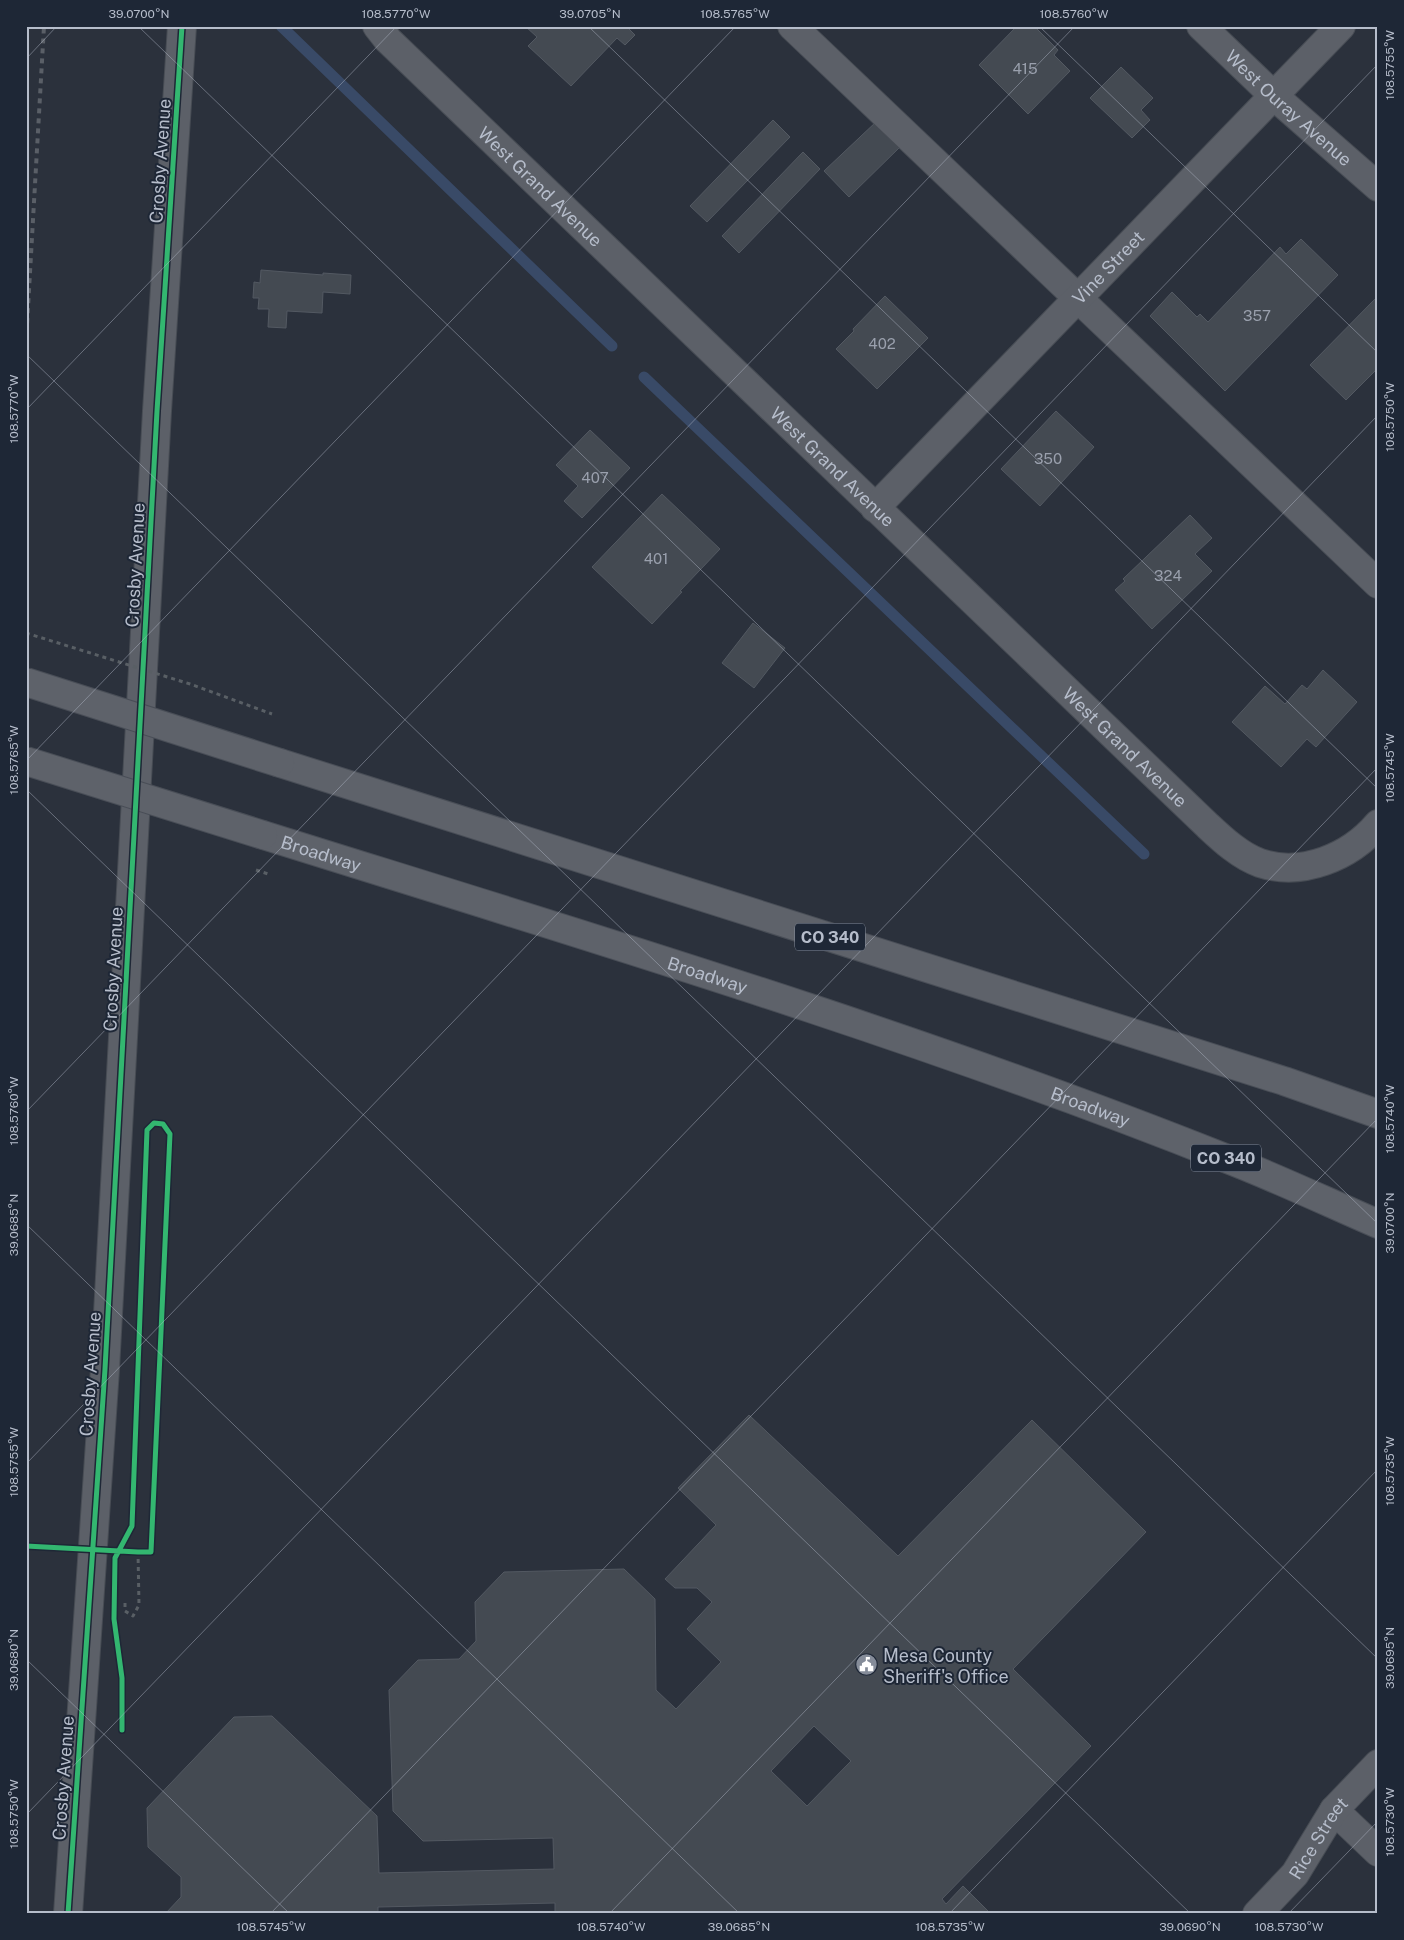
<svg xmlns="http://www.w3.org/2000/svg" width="1404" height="1940" font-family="'Public Sans',sans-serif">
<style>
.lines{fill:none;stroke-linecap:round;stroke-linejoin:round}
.stream{stroke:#394a67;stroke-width:11}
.building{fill:#444a52;stroke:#535962;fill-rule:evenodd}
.minor-casing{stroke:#474c54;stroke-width:30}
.major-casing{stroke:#494e57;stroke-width:30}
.path{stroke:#595f65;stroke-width:3;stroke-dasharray:4 4;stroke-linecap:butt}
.minor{stroke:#5c6068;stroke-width:28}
.major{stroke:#5e626a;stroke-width:28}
.rail{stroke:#5a5f67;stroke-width:4;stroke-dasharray:5 5;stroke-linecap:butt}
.major-bridge-casing{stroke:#494e57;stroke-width:30;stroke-linecap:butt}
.path-bridge{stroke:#595f65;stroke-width:3;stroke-dasharray:4 4;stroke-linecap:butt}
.major-bridge{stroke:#5e626a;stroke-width:28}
.cycleway-casing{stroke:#1e2736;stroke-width:8}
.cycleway{stroke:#33b770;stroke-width:5}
.ticks{fill:none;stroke:#b6bdcb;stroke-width:1;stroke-opacity:0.45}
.labels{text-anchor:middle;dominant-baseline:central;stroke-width:4;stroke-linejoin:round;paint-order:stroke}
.number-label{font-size:15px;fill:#9aa0ad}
.shield{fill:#1e2736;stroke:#88909e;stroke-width:1}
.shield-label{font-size:16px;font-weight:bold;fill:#b6bdcb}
.street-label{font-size:18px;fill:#b6bdcb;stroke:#1e2736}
.poi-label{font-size:18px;fill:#b6bdcb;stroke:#1e2736;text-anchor:start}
.neatline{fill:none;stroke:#b6bdcb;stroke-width:2}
.ticks-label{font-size:12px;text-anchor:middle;fill:#b6bdcb}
</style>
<rect width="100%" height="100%" fill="#2b313c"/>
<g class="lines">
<!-- stream -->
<g class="stream">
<path d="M 281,26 L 612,346"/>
<path d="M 644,377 L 1144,854"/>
</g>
</g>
<!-- building -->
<g class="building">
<path d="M 525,26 L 626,26 L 635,35 L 625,45 L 617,38 L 571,86 L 528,46 L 537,37 Z"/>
<path d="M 1017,26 L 1034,26 L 1058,50 L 1054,55 L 1070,71 L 1028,114 L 979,65 Z"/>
<path d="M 1121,67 L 1153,98 L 1141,110 L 1150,120 L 1132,138 L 1090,98 Z"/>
<path d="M 773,120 L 790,137 L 707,222 L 690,206 Z"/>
<path d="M 877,121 L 901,146 L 849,197 L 824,171 Z"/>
<path d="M 803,152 L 820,169 L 739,253 L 722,236 Z"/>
<path d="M 1301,239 L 1338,275 L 1225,391 L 1150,316 L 1172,292 L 1197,317 L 1200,314 L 1208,322 L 1280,247 L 1286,254 Z"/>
<path d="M 261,270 L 323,275 L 323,273 L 351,275 L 350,294 L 323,292 L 322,313 L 287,311 L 286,328 L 268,327 L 269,309 L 258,309 L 259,298 L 253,298 L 254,282 L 260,283 Z"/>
<path d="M 885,296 L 928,338 L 877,389 L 836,349 L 854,331 L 853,329 Z"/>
<path d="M 1377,297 L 1378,368 L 1346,400 L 1310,365 Z"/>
<path d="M 1056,411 L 1094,447 L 1040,506 L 1001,469 Z"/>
<path d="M 590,430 L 630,468 L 582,518 L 564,501 L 578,486 L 556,465 Z"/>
<path d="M 662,494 L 720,549 L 680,591 L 682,592 L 652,624 L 592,567 Z"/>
<path d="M 1190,515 L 1212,538 L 1195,554 L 1212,571 L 1152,629 L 1115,590 L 1125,581 L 1123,579 Z"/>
<path d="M 753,623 L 785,648 L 754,688 L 722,663 Z"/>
<path d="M 1323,670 L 1357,702 L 1316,747 L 1307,739 L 1281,767 L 1232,722 L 1265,686 L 1285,704 L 1302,685 L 1307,689 Z"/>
<path d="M 749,1415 L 898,1556 L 1032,1420 L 1146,1532 L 1013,1669 L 1091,1746 L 942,1899 L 946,1904 L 963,1886 L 988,1911 L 985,1914 L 555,1914 L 555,1903 L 378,1907 L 378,1914 L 165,1914 L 181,1897 L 181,1877 L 148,1847 L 147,1808 L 234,1717 L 272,1716 L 377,1816 L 379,1873 L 554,1869 L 553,1838 L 423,1841 L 393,1811 L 389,1690 L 418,1660 L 459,1659 L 476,1641 L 475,1602 L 504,1572 L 624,1569 L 655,1599 L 656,1690 L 676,1709 L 721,1662 L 687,1629 L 712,1602 L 697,1588 L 675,1588 L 665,1579 L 716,1525 L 678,1488 ZM 814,1726 L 851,1761 L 807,1806 L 771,1771 Z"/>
</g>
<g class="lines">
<defs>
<g id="minor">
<path id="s1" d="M 377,26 L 388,40 L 1207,825 C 1222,839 1240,856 1260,863 C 1302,877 1350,857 1378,824"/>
<path d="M 792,26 L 1378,584"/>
<path id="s2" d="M 1201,26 L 1274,96 L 1378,187"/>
<path id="s3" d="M 875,508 L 1341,26"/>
<path d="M 1334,1810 L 1378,1852"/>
<path d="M 68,1914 L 105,1369 L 157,411 L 182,26"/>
<path id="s4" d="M 1257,1914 L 1295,1874 L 1334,1810 L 1378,1764"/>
</g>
<g id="major">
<path d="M 280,763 L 1284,1081 L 1378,1114"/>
<path id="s5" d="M 263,835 C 586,936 911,1033 1225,1158 C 1277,1178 1327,1202 1378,1224"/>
</g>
</defs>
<!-- minor casing -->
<use href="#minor" class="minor-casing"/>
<!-- major casing -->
<use href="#major" class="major-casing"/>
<!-- path -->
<path class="path" d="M 125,1603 L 125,1611 L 133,1616 L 139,1605 L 138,1552"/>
<!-- minor -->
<use href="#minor" class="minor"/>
<!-- major -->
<use href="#major" class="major"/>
<!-- rail -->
<path class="rail" d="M 26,343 L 44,26"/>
<defs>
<g id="major-bridge">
<path d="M 26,682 L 280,763"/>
<path d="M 26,761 L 263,835"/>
</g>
</defs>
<!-- major-bridge casing -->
<use href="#major-bridge" class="major-bridge-casing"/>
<!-- path-bridge -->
<g class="path-bridge">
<path d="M 26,633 L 190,684 L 272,714"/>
<path d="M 256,870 L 271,875"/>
</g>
<!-- major-bridge -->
<use href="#major-bridge" class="major-bridge"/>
<defs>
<g id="cycleway">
<path d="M 26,1546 L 138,1552 L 151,1552 L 170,1134 L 163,1124 L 154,1123 L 147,1130 L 132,1526 L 115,1558 L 114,1619 L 122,1678 L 122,1730"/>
<path d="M 68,1914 L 105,1369 L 157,411 L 182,26"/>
</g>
</defs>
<!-- cycleway casing -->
<use href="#cycleway" class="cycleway-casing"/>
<!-- cycleway -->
<use href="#cycleway" class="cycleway"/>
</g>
<!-- ticks -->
<path class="ticks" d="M 138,26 L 1378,1224M 588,26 L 1378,789M 1039,26 L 1378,353M 26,59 L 57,26M 26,354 L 1378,1659M 26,410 L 397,26M 26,761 L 736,26M 26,789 L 1191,1914M 26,1112 L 1075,26M 26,1224 L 740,1914M 26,1464 L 1378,64M 26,1659 L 290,1914M 26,1815 L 1378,415M 270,1914 L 1378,767M 609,1914 L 1378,1118M 949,1914 L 1378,1469M 1288,1914 L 1378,1821"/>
<!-- icons -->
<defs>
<symbol id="civic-disc" viewBox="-11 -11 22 22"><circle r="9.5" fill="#858c99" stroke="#1e2736"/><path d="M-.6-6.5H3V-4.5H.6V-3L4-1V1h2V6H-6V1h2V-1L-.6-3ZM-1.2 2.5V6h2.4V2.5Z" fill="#fff"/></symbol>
</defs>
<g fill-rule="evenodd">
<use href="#civic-disc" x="854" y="1652" width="25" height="25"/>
</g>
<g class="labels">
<!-- number labels -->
<g class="number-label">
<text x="1025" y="68">415</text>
<text x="1257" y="315">357</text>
<text x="882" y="343">402</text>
<text x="1048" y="458">350</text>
<text x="595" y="477">407</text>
<text x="656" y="558">401</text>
<text x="1168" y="575">324</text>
</g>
<!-- shield labels -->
<g class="shield">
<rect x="795" y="923.5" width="70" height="27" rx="4"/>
<rect x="1191" y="1144.5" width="70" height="27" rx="4"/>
</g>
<g class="shield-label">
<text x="830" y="937">CO 340</text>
<text x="1226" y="1158">CO 340</text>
</g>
<!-- street labels -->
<g class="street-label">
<text stroke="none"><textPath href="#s2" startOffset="120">West Ouray Avenue</textPath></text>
<text transform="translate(160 161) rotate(-86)">Crosby Avenue</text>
<text stroke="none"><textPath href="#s1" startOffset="229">West Grand Avenue</textPath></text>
<text stroke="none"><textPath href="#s3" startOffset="335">Vine Street</textPath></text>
<text stroke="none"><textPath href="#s1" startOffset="634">West Grand Avenue</textPath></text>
<text transform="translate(135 565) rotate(-87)">Crosby Avenue</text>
<text stroke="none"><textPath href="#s1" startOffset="1039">West Grand Avenue</textPath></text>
<text stroke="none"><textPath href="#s5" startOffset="61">Broadway</textPath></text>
<text transform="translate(113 969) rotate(-87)">Crosby Avenue</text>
<text stroke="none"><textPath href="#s5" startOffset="466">Broadway</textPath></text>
<text stroke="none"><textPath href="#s5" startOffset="871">Broadway</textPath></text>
<text transform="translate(90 1374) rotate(-86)">Crosby Avenue</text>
<text transform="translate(63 1778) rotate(-86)">Crosby Avenue</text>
<text stroke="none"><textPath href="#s4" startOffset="98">Rice Street</textPath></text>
</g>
<!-- poi labels -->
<g class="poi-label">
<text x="883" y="1655">Mesa County<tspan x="883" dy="21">Sheriff's Office</tspan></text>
</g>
</g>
<!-- border -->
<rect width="1404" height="1940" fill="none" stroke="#1e2736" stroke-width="55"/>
<rect x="28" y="28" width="1348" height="1884" class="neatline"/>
<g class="ticks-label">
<text x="139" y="18">39.0700°N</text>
<text x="396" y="18">108.5770°W</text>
<text x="590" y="18">39.0705°N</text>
<text x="735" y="18">108.5765°W</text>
<text x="1074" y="18">108.5760°W</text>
<text transform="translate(1390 65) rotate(-90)" y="4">108.5755°W</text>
<text transform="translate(14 409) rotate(-90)" y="4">108.5770°W</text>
<text transform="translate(1390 417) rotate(-90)" y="4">108.5750°W</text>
<text transform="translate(14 760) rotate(-90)" y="4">108.5765°W</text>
<text transform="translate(1390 768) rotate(-90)" y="4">108.5745°W</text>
<text transform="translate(14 1111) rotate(-90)" y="4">108.5760°W</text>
<text transform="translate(1390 1119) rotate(-90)" y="4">108.5740°W</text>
<text transform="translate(1390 1223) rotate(-90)" y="4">39.0700°N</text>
<text transform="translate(14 1225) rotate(-90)" y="4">39.0685°N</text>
<text transform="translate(14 1462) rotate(-90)" y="4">108.5755°W</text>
<text transform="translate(1390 1471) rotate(-90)" y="4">108.5735°W</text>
<text transform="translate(1390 1658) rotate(-90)" y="4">39.0695°N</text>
<text transform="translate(14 1660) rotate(-90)" y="4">39.0680°N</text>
<text transform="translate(14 1814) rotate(-90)" y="4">108.5750°W</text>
<text transform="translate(1390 1822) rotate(-90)" y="4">108.5730°W</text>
<text x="271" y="1931">108.5745°W</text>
<text x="611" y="1931">108.5740°W</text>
<text x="739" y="1931">39.0685°N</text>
<text x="950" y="1931">108.5735°W</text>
<text x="1190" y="1931">39.0690°N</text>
<text x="1289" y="1931">108.5730°W</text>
</g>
</svg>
